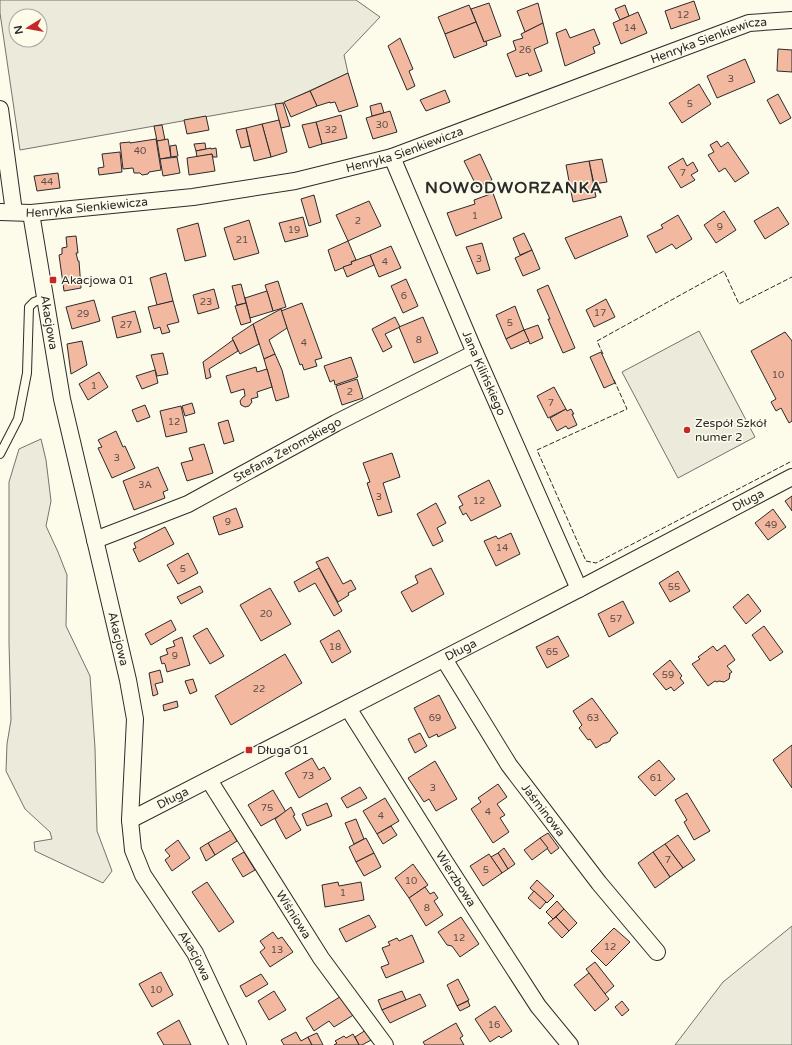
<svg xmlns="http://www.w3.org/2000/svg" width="792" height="1045" font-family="'Varela Round',sans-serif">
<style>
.green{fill:#ecebdb;stroke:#74746e;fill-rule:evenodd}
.building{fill:#f2b8a0;stroke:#2b2b2b}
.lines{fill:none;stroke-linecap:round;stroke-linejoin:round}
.service-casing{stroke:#2b2b2b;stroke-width:10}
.minor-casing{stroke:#2b2b2b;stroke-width:18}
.service{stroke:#fdfbea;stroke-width:8}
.minor{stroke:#fdfbea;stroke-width:16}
.fence{stroke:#2b2b2b;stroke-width:1;stroke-dasharray:5 2;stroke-linecap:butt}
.poi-dot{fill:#c62828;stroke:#fdfbea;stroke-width:1.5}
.labels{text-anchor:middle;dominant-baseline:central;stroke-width:3;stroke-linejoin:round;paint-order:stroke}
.number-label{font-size:10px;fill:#5d4e48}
.street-label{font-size:12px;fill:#2b2b2b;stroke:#fdfbea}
.poi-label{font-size:12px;fill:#2b2b2b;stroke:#fdfbea;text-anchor:start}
.district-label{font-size:16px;font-weight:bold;letter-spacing:1px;fill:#2b2b2b;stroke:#fdfbea}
</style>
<rect width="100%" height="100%" fill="#fdfbea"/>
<!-- green -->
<g class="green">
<path d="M 0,0 L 356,0 L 380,17 L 344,55 L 348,73 L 283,103 L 20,150 L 0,13 ZM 16,16 L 40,16 L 40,40 L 16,40 Z"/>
<path d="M 699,331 L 755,437 L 678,478 L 622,372 Z"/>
<path d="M 41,439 L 46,460 L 51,501 L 46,526 L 58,552 L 67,575 L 66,626 L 90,676 L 95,748 L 97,831 L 112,871 L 103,883 L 35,851 L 34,842 L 52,839 L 50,832 L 25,809 L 6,771 L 7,744 L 11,720 L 9,643 L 9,482 L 19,449 Z"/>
<path d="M 792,926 L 792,1045 L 675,1045 L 723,982 Z"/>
</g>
<!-- building -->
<g class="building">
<path d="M 694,1 L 700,19 L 671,29 L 665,11 Z"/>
<path d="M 489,3 L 501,36 L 484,42 L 471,9 Z"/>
<path d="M 538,3 L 543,23 L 525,32 L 517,11 Z"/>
<path d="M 469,5 L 476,22 L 445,34 L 438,17 Z"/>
<path d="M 625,5 L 629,16 L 620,20 L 615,9 Z"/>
<path d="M 638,12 L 647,33 L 621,44 L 613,23 Z"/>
<path d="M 476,22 L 484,42 L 486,41 L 487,45 L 454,58 L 445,34 Z"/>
<path d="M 543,23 L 548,43 L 534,49 L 542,71 L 529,76 L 528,73 L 516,77 L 507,54 L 516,50 L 513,41 L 523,38 L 521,34 Z"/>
<path d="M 566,29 L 570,38 L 594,29 L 600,44 L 593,47 L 595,53 L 565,66 L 556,33 Z"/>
<path d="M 400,38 L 413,69 L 409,71 L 415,86 L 407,90 L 388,46 Z"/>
<path d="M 778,49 L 792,50 L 792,72 L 777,71 Z"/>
<path d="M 745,59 L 755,82 L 717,98 L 707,76 Z"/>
<path d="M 348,73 L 358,106 L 339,112 L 335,102 L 330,103 L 330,102 L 317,106 L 310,91 Z"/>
<path d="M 699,84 L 711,104 L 682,123 L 669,103 Z"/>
<path d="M 445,90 L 450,102 L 426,111 L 420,100 Z"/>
<path d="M 310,91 L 317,106 L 291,117 L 284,102 Z"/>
<path d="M 778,94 L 791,118 L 780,124 L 767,100 Z"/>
<path d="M 283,103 L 290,126 L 281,128 L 275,104 Z"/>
<path d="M 381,103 L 384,113 L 372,116 L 370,106 Z"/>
<path d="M 390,111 L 397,132 L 373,139 L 366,118 Z"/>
<path d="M 341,115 L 347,138 L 322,144 L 316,122 Z"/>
<path d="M 206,116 L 209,130 L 187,134 L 184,120 Z"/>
<path d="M 279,120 L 287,152 L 271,157 L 262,124 Z"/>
<path d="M 316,122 L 322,144 L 309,148 L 302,125 Z"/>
<path d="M 262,124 L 271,157 L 254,161 L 246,128 Z"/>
<path d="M 162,125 L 165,140 L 157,141 L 154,126 Z"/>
<path d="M 246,128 L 250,146 L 241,148 L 236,130 Z"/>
<path d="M 156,139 L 161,170 L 149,172 L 148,174 L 142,175 L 140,173 L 134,173 L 133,168 L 123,169 L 120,143 L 130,142 L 130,143 Z"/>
<path d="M 168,139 L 171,157 L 160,159 L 157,141 Z"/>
<path d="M 717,141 L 721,147 L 728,142 L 749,173 L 735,182 L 725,168 L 719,172 L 708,155 L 714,152 L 710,145 Z"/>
<path d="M 205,143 L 206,149 L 196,151 L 194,144 Z"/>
<path d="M 176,145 L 178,156 L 171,157 L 170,146 Z"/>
<path d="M 211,148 L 211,149 L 216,148 L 217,157 L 213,157 L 212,154 L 197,157 L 196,151 Z"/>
<path d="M 120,152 L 122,172 L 99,175 L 98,168 L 104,167 L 102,154 Z"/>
<path d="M 212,154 L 215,171 L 189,175 L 187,158 Z"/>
<path d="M 480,154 L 492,180 L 477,187 L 464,161 Z"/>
<path d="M 177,157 L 180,173 L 163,176 L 160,159 Z"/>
<path d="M 683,158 L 687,166 L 693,162 L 698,171 L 691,175 L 695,180 L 681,188 L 668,167 Z"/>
<path d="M 602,159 L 607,182 L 594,184 L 589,161 Z"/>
<path d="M 589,161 L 596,197 L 573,202 L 566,165 Z"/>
<path d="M 58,173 L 60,188 L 37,191 L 34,176 Z"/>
<path d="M 493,193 L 502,218 L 456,236 L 447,213 L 475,204 L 474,200 Z"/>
<path d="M 314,195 L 321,222 L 309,226 L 301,199 Z"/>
<path d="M 369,201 L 381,226 L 348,241 L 336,215 Z"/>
<path d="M 778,207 L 789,224 L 765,239 L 754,221 Z"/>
<path d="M 724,211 L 736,230 L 716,243 L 704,225 Z"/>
<path d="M 678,215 L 692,239 L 676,249 L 672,244 L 656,253 L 647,236 L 663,228 L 661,225 Z"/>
<path d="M 621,216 L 628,236 L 575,259 L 565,238 Z"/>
<path d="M 303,217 L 308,236 L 285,242 L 279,223 Z"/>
<path d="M 249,220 L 259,253 L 234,260 L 224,228 Z"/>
<path d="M 198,223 L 206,256 L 185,261 L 177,229 Z"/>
<path d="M 524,233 L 532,250 L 520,255 L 513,238 Z"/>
<path d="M 76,236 L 78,253 L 76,253 L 78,261 L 79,261 L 81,288 L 64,291 L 59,255 L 62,254 L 62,248 L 67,247 L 66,237 Z"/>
<path d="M 348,241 L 356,260 L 351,262 L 352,264 L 335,271 L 328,250 Z"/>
<path d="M 482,243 L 490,270 L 477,274 L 466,247 Z"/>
<path d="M 391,246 L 401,268 L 379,277 L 370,255 Z"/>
<path d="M 532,250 L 540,269 L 523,276 L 515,258 Z"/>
<path d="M 370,255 L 374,265 L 347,277 L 343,267 L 352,264 L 351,262 Z"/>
<path d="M 166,273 L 173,301 L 157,305 L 150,278 Z"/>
<path d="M 406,279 L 418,306 L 403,313 L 391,286 Z"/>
<path d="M 278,281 L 286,307 L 273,311 L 265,285 Z"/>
<path d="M 241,284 L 246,303 L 237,305 L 232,286 Z"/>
<path d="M 548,285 L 575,348 L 563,353 L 548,319 L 550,319 L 537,290 Z"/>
<path d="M 214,289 L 219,308 L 198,314 L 193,295 Z"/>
<path d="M 267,291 L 273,311 L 250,318 L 245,298 Z"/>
<path d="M 606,299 L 615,317 L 594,327 L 586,310 Z"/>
<path d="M 94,300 L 100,321 L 72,329 L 66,307 Z"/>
<path d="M 173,301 L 179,322 L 167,325 L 170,332 L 162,334 L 160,327 L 154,329 L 148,307 Z"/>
<path d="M 246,303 L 251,322 L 241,325 L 235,306 Z"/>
<path d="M 302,303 L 322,358 L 315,360 L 317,366 L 304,370 L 302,364 L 300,365 L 281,311 Z"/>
<path d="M 515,306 L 524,330 L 506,339 L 496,315 Z"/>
<path d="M 281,309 L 287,328 L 269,340 L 275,354 L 264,359 L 253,324 Z"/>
<path d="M 135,311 L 141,332 L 117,338 L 112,317 Z"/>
<path d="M 395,317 L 400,327 L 385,334 L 392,347 L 383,352 L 372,329 Z"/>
<path d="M 423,317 L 438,353 L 414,363 L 399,327 Z"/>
<path d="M 253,324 L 259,344 L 240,354 L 232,338 Z"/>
<path d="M 538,325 L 543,338 L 530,344 L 524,330 Z"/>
<path d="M 524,330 L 529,341 L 511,349 L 506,339 Z"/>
<path d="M 785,332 L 792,341 L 792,421 L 789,423 L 781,408 L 776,411 L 771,402 L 776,399 L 751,351 Z"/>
<path d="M 233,340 L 238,351 L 209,369 L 211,377 L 206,379 L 203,362 Z"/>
<path d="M 82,341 L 87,365 L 71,374 L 67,344 Z"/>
<path d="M 601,352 L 615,383 L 604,388 L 590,357 Z"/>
<path d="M 163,353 L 168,374 L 157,376 L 151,355 Z"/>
<path d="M 275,354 L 282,370 L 289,397 L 276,401 L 264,359 Z"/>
<path d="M 351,357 L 358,377 L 335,385 L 334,380 L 330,382 L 324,366 Z"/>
<path d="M 256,367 L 257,372 L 267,369 L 272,387 L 257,392 L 258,397 L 251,399 L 252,402 L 249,406 L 245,407 L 241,405 L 240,401 L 243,397 L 245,396 L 244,389 L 231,393 L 226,376 Z"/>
<path d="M 155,370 L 158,383 L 142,389 L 136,376 Z"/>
<path d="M 99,372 L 108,387 L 88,400 L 79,384 Z"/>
<path d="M 357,379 L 363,398 L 342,405 L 336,386 Z"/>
<path d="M 554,387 L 566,409 L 548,418 L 537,396 Z"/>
<path d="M 192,403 L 195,413 L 185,416 L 182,406 Z"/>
<path d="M 145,405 L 150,417 L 137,422 L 132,410 Z"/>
<path d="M 181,406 L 187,432 L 166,437 L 160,411 Z"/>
<path d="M 566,409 L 567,411 L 571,409 L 574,414 L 572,414 L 577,425 L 568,429 L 566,426 L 557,431 L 550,418 Z"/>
<path d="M 228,420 L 234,441 L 224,444 L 218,423 Z"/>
<path d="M 116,431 L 123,447 L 125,446 L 135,468 L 112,478 L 98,448 L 102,447 L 98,440 Z"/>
<path d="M 204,444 L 213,473 L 187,481 L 181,463 L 193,460 L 189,448 Z"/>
<path d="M 392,453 L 400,477 L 383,483 L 392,512 L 378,516 L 367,483 L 370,482 L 363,463 Z"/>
<path d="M 158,467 L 168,490 L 163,492 L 165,498 L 134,510 L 123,481 Z"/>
<path d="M 489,480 L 501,506 L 471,521 L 466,513 L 463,515 L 459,507 L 463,505 L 458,496 Z"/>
<path d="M 792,496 L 792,511 L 785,501 Z"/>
<path d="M 436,503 L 446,523 L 437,528 L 443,541 L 433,546 L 417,514 Z"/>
<path d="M 236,508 L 243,527 L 219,535 L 213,517 Z"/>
<path d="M 773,509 L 786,527 L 768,540 L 755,523 Z"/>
<path d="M 165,527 L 174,544 L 139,562 L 133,549 L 136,548 L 134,543 Z"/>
<path d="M 511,533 L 520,554 L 496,566 L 484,541 L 496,536 L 498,539 Z"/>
<path d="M 188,553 L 198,573 L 178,584 L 167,565 Z"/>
<path d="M 328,557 L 343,584 L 351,580 L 356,589 L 348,593 L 349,595 L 338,602 L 316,562 Z"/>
<path d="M 319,568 L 342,611 L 334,616 L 315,583 L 299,592 L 294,582 Z"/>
<path d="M 431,568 L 444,594 L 412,612 L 401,592 L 418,583 L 415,576 Z"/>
<path d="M 678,571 L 690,591 L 670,602 L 659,583 Z"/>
<path d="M 200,586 L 203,592 L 181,604 L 177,597 Z"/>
<path d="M 270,588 L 291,624 L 261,641 L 240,605 Z"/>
<path d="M 748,594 L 761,611 L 746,624 L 733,607 Z"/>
<path d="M 623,601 L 634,623 L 609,637 L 598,614 Z"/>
<path d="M 171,620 L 176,630 L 151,645 L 145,634 Z"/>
<path d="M 764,626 L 783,652 L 770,661 L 752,635 Z"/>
<path d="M 207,628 L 224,656 L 210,664 L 193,636 Z"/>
<path d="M 339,630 L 351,652 L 332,663 L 320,641 Z"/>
<path d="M 558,636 L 569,656 L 547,668 L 536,647 Z"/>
<path d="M 182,637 L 190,665 L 167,672 L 165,664 L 164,663 L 162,664 L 160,657 L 168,654 L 166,649 L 175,646 L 173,641 Z"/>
<path d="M 725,645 L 735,660 L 727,666 L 732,672 L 729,674 L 730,674 L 729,679 L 724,682 L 719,681 L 717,682 L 715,681 L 708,686 L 692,664 L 700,659 L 698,657 L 713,646 L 717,651 Z"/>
<path d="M 285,654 L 302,683 L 231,725 L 215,696 Z"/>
<path d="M 670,660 L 682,676 L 680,678 L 684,683 L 674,691 L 671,687 L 666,690 L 653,674 Z"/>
<path d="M 160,670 L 163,682 L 155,684 L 158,694 L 153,696 L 149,673 Z"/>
<path d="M 193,679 L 197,691 L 190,694 L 185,681 Z"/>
<path d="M 439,695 L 456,728 L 438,737 L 437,734 L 429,738 L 414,708 Z"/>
<path d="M 592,698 L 618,733 L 611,738 L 610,741 L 606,743 L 604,743 L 596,748 L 590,739 L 588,740 L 579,728 L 582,725 L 573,711 Z"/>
<path d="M 177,701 L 178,707 L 164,711 L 163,705 Z"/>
<path d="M 420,733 L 427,746 L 415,753 L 408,739 Z"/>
<path d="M 792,745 L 792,788 L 773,760 Z"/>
<path d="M 312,758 L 319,770 L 324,767 L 331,779 L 299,798 L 285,773 Z"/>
<path d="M 659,760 L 675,779 L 655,796 L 638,777 Z"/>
<path d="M 435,761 L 457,799 L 436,811 L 429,799 L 424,802 L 408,778 Z"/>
<path d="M 498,784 L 507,797 L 497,804 L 505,815 L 500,818 L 509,832 L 493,843 L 471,809 L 481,802 L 478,798 Z"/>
<path d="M 360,787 L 367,798 L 347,808 L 341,798 Z"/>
<path d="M 273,790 L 286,812 L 261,826 L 248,805 Z"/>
<path d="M 687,793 L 710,831 L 694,840 L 684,822 L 687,820 L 675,800 Z"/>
<path d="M 385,798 L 399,821 L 377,834 L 363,811 Z"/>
<path d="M 327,803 L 332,816 L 307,826 L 302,814 Z"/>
<path d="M 291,807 L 295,815 L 293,816 L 301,830 L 286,839 L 275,819 Z"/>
<path d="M 356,819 L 364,839 L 354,844 L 345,823 Z"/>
<path d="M 391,826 L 397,835 L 383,844 L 377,834 Z"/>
<path d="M 231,830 L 237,841 L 215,855 L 208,843 Z"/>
<path d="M 548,833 L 559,848 L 551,854 L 540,838 Z"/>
<path d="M 678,835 L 695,860 L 683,868 L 665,844 Z"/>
<path d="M 366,838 L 374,853 L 356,862 L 349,847 Z"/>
<path d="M 540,838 L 548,848 L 532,860 L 524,850 Z"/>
<path d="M 178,840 L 190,858 L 172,871 L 165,860 L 170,856 L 165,850 Z"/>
<path d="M 208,843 L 215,855 L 206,861 L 200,848 Z"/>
<path d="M 665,844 L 683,868 L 670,877 L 653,852 Z"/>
<path d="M 504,848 L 515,864 L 508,869 L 498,853 Z"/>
<path d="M 244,852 L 255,870 L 243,877 L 232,859 Z"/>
<path d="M 653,852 L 670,877 L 655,888 L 638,863 Z"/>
<path d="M 374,853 L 381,867 L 364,876 L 356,862 Z"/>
<path d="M 498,853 L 508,869 L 502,873 L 491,857 Z"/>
<path d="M 489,854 L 502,873 L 483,886 L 470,866 Z"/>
<path d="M 413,864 L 428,885 L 409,898 L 395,878 Z"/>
<path d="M 537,880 L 554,896 L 547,903 L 530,888 Z"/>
<path d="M 207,882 L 234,922 L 219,932 L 192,892 Z"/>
<path d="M 338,882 L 339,886 L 361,882 L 364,900 L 325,907 L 322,885 Z"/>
<path d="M 425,887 L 430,894 L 434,892 L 438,898 L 434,901 L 443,915 L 426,926 L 409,898 Z"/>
<path d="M 534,891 L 546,902 L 540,909 L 528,898 Z"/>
<path d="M 557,901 L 564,909 L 553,919 L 546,912 Z"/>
<path d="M 564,909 L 577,923 L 569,931 L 556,917 Z"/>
<path d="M 369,915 L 376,927 L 346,942 L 339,929 Z"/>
<path d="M 461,917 L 479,944 L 460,957 L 452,946 L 447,945 L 438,932 Z"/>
<path d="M 556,917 L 569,931 L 562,938 L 548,923 Z"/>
<path d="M 614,928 L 630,942 L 606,966 L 591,951 Z"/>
<path d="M 273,932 L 278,939 L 282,937 L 293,952 L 270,967 L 260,952 L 265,948 L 260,941 Z"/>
<path d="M 412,935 L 424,962 L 386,978 L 381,967 L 389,964 L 382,948 L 390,945 L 388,942 L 397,938 L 399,941 Z"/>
<path d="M 595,962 L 614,986 L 605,994 L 586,969 Z"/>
<path d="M 161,972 L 173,995 L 152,1007 L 139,984 Z"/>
<path d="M 589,973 L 609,999 L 595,1011 L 574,985 Z"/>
<path d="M 261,974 L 268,984 L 246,997 L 240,986 Z"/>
<path d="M 458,979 L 469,1000 L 457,1006 L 447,985 Z"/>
<path d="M 274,991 L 286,1010 L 269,1020 L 258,1001 Z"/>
<path d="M 402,991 L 406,1000 L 382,1010 L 378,1000 Z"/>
<path d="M 420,994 L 426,1006 L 390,1023 L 382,1010 Z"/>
<path d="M 343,995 L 355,1014 L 334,1027 L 329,1021 L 314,1031 L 306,1018 Z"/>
<path d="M 468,1001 L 470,1006 L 460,1011 L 457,1006 Z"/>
<path d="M 622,1001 L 629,1010 L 622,1016 L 615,1007 Z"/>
<path d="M 495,1006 L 512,1031 L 501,1038 L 499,1036 L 490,1042 L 475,1019 Z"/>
<path d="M 179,1020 L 191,1045 L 164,1045 L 157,1033 Z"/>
<path d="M 456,1023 L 463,1036 L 460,1038 L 464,1045 L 425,1045 L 423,1042 Z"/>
<path d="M 366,1030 L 373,1039 L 362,1045 L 359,1045 L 355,1037 Z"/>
<path d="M 296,1032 L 301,1041 L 308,1037 L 312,1045 L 284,1045 L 281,1040 Z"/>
<path d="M 317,1033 L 323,1045 L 312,1045 L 308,1037 Z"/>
<path d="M 353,1034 L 359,1045 L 334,1045 L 337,1043 L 335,1041 L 344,1036 L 346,1038 Z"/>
</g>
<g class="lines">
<defs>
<path id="service" d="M 0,454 L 18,419 L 27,373 L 29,307 L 34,302 L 45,298"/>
<g id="minor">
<path d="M 0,109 L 14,212"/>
<path id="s1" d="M 392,157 L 475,353 L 579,589"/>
<path id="s2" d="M 0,212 L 31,213 L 193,197 L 295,181 L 392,157 L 749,23 L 792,20"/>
<path id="s3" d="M 31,213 L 62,399 L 128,680 L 135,719 L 130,820 L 133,850 L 143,875 L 195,953 L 238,1045"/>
<path id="s4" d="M 95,540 L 188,504 L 336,423 L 475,353"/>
<path id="s5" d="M 444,659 L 509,765 L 599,883 L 657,952"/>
<path id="s6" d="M 348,708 L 445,862 L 538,1006 L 570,1045"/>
<path id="s7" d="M 209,780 L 321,958 L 385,1045"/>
<path id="s8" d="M 130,820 L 579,589 L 792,477"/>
</g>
</defs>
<!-- service casing -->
<use href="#service" class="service-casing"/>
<!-- minor casing -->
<use href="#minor" class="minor-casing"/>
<!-- service -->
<use href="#service" class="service"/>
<!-- minor -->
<use href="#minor" class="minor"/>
<!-- fence -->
<g class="fence">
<path d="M 603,354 L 597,341 L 724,271 L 739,304 L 792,277"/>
<path d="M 614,380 L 627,409 L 537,450 L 586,561 L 596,563 L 792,461"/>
</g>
</g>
<!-- markers -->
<g class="poi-dot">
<rect x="49" y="276" width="8" height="8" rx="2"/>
<circle cx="687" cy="430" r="4"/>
<rect x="245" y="746" width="8" height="8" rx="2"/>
</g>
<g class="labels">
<!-- number labels -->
<g class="number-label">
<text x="683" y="15">12</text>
<text x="630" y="28">14</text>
<text x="525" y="50">26</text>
<text x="731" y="79">3</text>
<text x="690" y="104">5</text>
<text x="382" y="125">30</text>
<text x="331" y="130">32</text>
<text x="140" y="151">40</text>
<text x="683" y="173">7</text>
<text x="47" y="182">44</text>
<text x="475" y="216">1</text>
<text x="358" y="221">2</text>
<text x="720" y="227">9</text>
<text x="294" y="230">19</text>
<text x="242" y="240">21</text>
<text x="479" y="259">3</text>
<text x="385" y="262">4</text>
<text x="404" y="296">6</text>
<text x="206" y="302">23</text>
<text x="600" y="313">17</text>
<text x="83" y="314">29</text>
<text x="510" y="323">5</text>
<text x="126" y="325">27</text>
<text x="419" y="340">8</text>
<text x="304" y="343">4</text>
<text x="778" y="375">10</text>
<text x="94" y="386">1</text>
<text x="350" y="392">2</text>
<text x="551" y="403">7</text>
<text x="174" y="422">12</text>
<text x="117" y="458">3</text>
<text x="145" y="485">3A</text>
<text x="379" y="497">3</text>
<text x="479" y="501">12</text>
<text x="228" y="522">9</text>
<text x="771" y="525">49</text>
<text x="502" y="548">14</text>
<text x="183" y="569">5</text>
<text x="674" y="587">55</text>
<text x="266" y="614">20</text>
<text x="616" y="619">57</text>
<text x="335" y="647">18</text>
<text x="552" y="652">65</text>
<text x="175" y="656">9</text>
<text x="668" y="675">59</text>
<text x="259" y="689">22</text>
<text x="435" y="718">69</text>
<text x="593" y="718">63</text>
<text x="308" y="776">73</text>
<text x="656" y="778">61</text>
<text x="433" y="788">3</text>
<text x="267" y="808">75</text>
<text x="488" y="812">4</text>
<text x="381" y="816">4</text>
<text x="668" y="860">7</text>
<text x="486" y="870">5</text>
<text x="411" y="881">10</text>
<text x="343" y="893">1</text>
<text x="427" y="908">8</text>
<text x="459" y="938">12</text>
<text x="610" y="947">12</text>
<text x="277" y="950">13</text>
<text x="156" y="990">10</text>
<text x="494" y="1025">16</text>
</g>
<!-- street labels -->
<g class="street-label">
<text stroke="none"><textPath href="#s2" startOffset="735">Henryka Sienkiewicza</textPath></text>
<text stroke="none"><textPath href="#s2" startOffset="411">Henryka Sienkiewicza</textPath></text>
<text stroke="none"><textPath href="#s2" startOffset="87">Henryka Sienkiewicza</textPath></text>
<text stroke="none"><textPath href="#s3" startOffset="111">Akacjowa</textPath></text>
<text stroke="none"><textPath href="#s1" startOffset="235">Jana Kilińskiego</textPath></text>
<text stroke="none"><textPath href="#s4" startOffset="213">Stefana Żeromskiego</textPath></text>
<text stroke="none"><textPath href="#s8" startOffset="696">Długa</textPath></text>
<text stroke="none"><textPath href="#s3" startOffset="435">Akacjowa</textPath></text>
<text stroke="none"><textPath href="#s8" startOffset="372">Długa</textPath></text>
<text stroke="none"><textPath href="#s8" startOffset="48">Długa</textPath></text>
<text stroke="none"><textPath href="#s5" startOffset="181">Jaśminowa</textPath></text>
<text stroke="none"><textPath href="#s6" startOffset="202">Wierzbowa</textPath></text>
<text stroke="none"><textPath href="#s7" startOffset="159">Wiśniowa</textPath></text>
<text stroke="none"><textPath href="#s3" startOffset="771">Akacjowa</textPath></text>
</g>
<!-- poi labels -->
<g class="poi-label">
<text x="61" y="280">Akacjowa 01</text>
<text x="695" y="423">Zespół Szkół<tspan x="695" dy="14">numer 2</tspan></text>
<text x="257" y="750">Długa 01</text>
</g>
<!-- district labels -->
<g class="district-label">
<text x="514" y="188">NOWODWORZANKA</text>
</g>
</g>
<!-- north arrow -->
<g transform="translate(28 28) rotate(259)"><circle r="19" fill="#fdfbea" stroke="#a9a89e"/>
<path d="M0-3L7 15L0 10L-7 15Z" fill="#c62828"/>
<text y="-6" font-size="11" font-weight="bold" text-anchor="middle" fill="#2b2b2b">N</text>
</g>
</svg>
